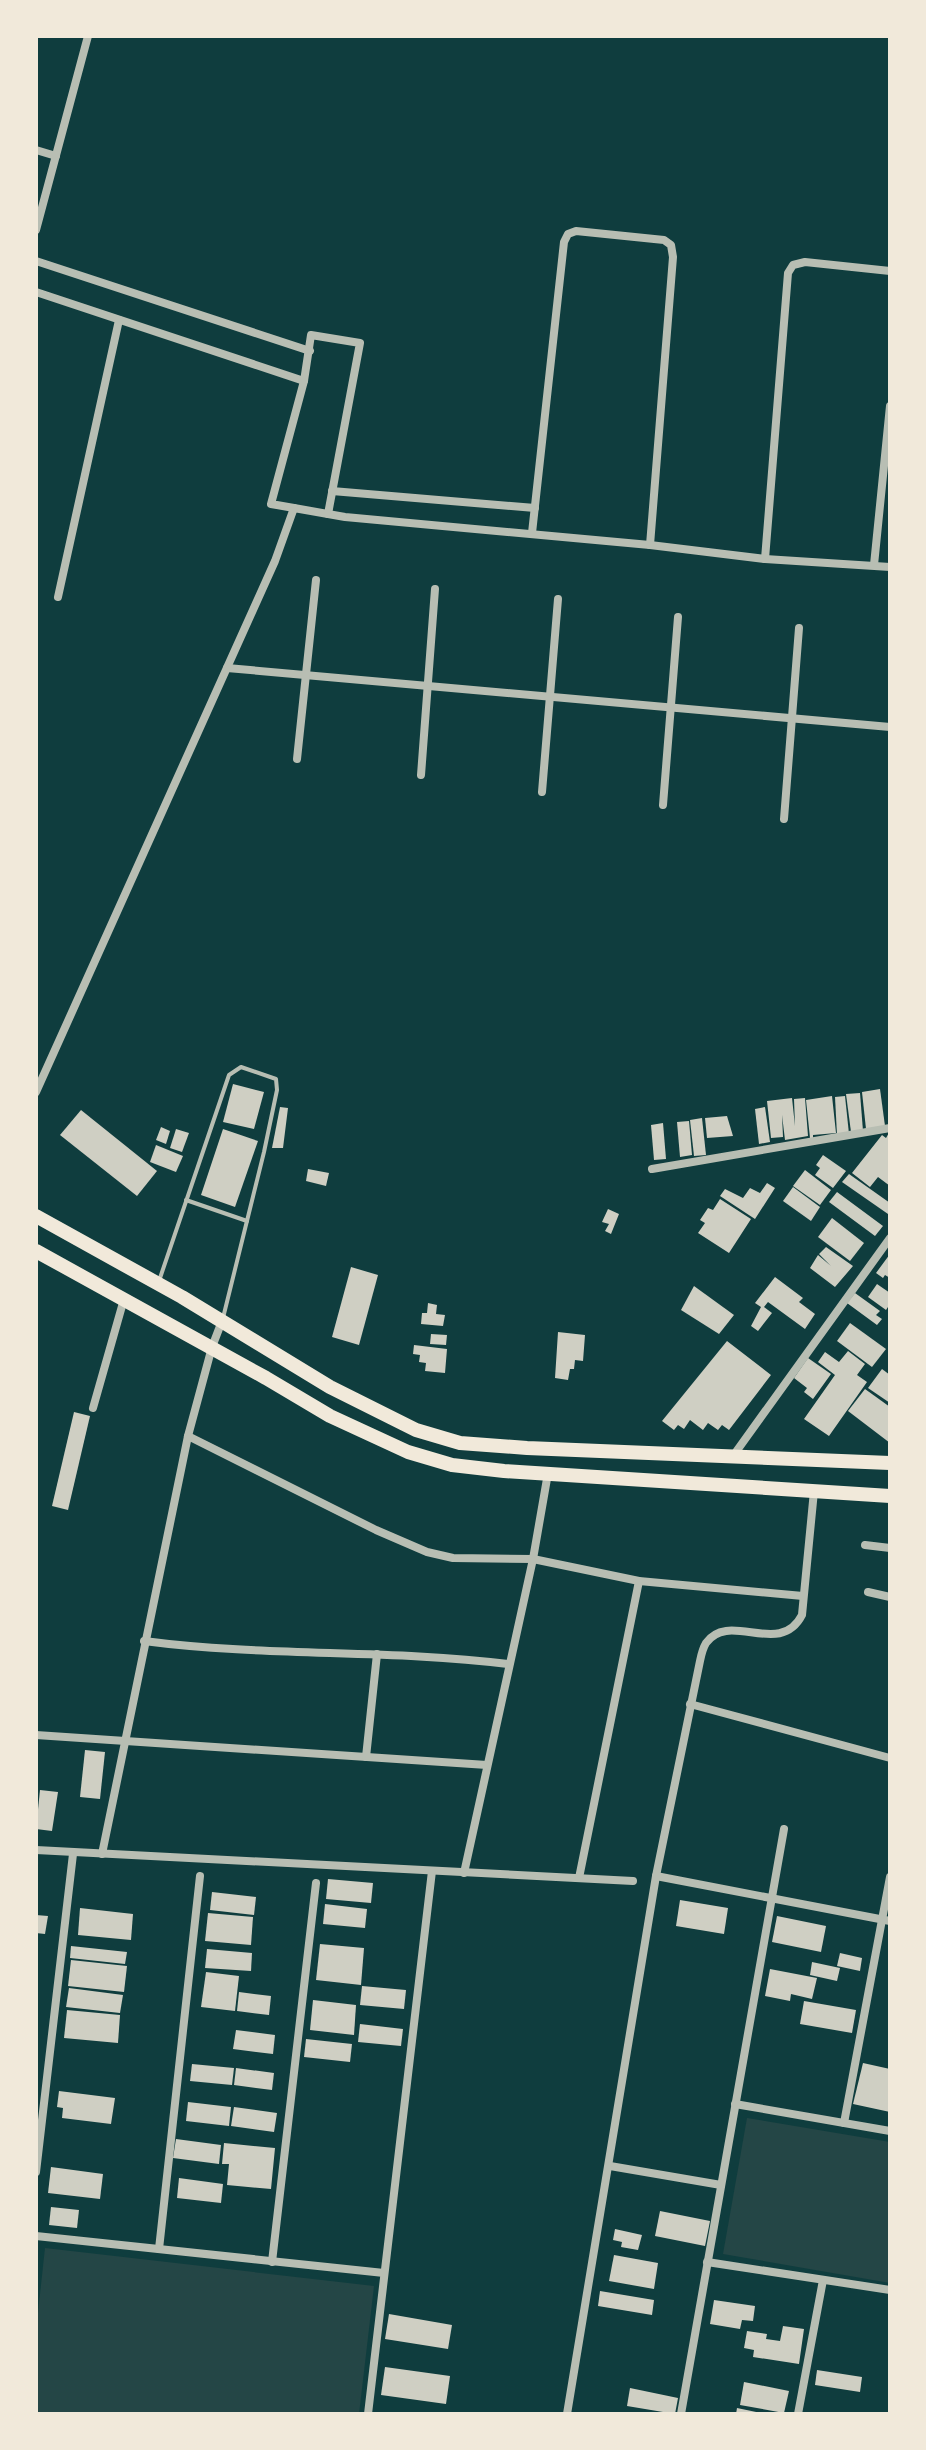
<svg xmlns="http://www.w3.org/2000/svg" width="926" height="2450" font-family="Raleway,sans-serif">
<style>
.green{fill:#244646}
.building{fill:#cfcfc3}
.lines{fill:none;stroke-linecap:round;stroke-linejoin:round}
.service{stroke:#b8beb3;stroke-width:4}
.minor{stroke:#b8beb3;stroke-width:8}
.primary{stroke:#f1e9da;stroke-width:14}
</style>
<rect width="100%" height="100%" fill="#0f3d3e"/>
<!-- green -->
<g class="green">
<path d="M 747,2118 L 890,2142 L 890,2283 L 723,2254 Z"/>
<path d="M 45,2248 L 374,2286 L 359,2414 L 36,2414 L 36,2331 Z"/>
</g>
<!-- building -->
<g class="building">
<path d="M 233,1084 L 264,1092 L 254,1129 L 223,1122 Z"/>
<path d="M 880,1089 L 885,1126 L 866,1129 L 862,1092 Z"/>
<path d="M 860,1093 L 863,1131 L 851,1132 L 846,1094 Z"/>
<path d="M 832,1096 L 836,1133 L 813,1135 L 813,1138 L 810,1138 L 806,1100 Z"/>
<path d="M 845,1096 L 849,1134 L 837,1135 L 835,1097 Z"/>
<path d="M 792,1098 L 795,1126 L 794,1099 L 805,1098 L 808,1136 L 785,1140 L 782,1115 L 783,1137 L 771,1138 L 767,1101 Z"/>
<path d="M 280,1107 L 288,1108 L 283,1148 L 272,1148 Z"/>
<path d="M 765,1107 L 770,1142 L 759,1144 L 755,1109 Z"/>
<path d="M 81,1110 L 157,1171 L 137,1196 L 60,1135 Z"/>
<path d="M 727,1116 L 733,1136 L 707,1138 L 705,1118 Z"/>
<path d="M 702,1118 L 706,1155 L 694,1156 L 690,1120 Z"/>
<path d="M 689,1121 L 692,1155 L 680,1157 L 677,1122 Z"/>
<path d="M 663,1123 L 666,1159 L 654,1160 L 651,1125 Z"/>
<path d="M 161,1127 L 170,1131 L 166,1144 L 156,1140 Z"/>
<path d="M 176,1129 L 189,1133 L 182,1152 L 170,1148 Z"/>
<path d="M 223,1129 L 258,1141 L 235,1207 L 201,1195 Z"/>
<path d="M 890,1131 L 890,1186 L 878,1177 L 870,1187 L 852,1173 L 882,1135 L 886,1138 Z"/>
<path d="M 156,1145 L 183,1156 L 176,1172 L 150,1162 Z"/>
<path d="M 823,1155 L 846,1171 L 833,1188 L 815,1175 L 820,1168 L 816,1165 Z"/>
<path d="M 308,1169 L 329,1173 L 326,1186 L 306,1181 Z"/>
<path d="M 805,1170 L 831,1190 L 820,1205 L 793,1186 Z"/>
<path d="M 849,1174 L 890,1203 L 888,1214 L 842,1182 Z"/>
<path d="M 767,1183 L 775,1188 L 755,1219 L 720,1196 L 725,1189 L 743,1198 L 750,1188 L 760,1193 Z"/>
<path d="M 793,1187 L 820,1207 L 811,1221 L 783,1201 Z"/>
<path d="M 837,1192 L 883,1226 L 875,1236 L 829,1202 Z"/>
<path d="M 720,1199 L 751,1219 L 729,1253 L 698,1233 L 705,1223 L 700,1220 L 708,1208 L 713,1210 Z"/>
<path d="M 608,1209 L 619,1214 L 611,1234 L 605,1231 L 609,1224 L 602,1222 Z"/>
<path d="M 832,1218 L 864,1243 L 850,1261 L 818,1237 Z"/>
<path d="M 826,1247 L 853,1266 L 835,1287 L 810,1268 L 818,1255 L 831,1266 L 819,1254 Z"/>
<path d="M 890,1254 L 890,1278 L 885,1275 L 883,1278 L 876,1273 Z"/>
<path d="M 351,1267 L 378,1275 L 359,1345 L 332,1337 Z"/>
<path d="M 775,1277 L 803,1298 L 799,1302 L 815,1314 L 805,1329 L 768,1302 L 764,1307 L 772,1313 L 758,1331 L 751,1326 L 761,1307 L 755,1303 Z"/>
<path d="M 877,1284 L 890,1293 L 890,1304 L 886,1310 L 868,1297 Z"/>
<path d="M 694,1286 L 734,1315 L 719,1334 L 681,1310 Z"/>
<path d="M 855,1293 L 880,1311 L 876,1315 L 882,1319 L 877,1325 L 847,1303 Z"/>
<path d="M 428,1303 L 437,1305 L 436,1314 L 445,1315 L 443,1326 L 421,1324 L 422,1313 L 427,1313 Z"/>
<path d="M 850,1323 L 886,1349 L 872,1367 L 837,1341 Z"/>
<path d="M 558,1332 L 585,1335 L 583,1361 L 575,1360 L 574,1369 L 570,1369 L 568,1380 L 555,1378 Z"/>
<path d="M 431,1334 L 447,1335 L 446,1345 L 430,1344 Z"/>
<path d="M 727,1341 L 771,1375 L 729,1430 L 722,1425 L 718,1430 L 708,1423 L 703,1430 L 690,1420 L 684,1429 L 678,1425 L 674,1430 L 662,1421 Z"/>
<path d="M 414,1345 L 447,1349 L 445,1373 L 425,1371 L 426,1363 L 419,1362 L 420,1355 L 413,1354 Z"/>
<path d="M 848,1351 L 865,1364 L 857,1375 L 867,1382 L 829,1436 L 804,1419 L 835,1375 L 818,1362 L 825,1352 L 839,1362 Z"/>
<path d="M 808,1358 L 831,1374 L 813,1399 L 804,1392 L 807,1388 L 794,1378 Z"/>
<path d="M 882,1369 L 890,1375 L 890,1403 L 868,1388 Z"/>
<path d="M 865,1389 L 890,1407 L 890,1443 L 848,1411 Z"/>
<path d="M 74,1412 L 90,1416 L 68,1510 L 52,1506 Z"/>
<path d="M 85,1750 L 105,1752 L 100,1799 L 80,1797 Z"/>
<path d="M 40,1790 L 58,1792 L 52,1831 L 36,1829 Z"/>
<path d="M 328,1879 L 373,1883 L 371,1903 L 326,1899 Z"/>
<path d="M 212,1892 L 256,1897 L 254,1915 L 210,1910 Z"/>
<path d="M 680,1900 L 728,1908 L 724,1934 L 676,1926 Z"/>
<path d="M 325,1904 L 367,1909 L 365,1928 L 323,1924 Z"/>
<path d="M 80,1908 L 133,1914 L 131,1940 L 78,1935 Z"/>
<path d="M 208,1913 L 253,1917 L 251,1945 L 205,1941 Z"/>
<path d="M 36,1915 L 48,1916 L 45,1934 L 36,1933 Z"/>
<path d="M 777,1916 L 826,1926 L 821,1952 L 772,1942 Z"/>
<path d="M 320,1944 L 364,1948 L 361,1985 L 316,1980 Z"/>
<path d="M 71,1946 L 127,1952 L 125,1964 L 70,1958 Z"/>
<path d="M 207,1949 L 252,1953 L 251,1971 L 205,1968 Z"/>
<path d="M 840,1953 L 862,1958 L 860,1971 L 837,1966 Z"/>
<path d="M 71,1960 L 127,1966 L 124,1992 L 68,1986 Z"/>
<path d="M 812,1962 L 840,1968 L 837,1981 L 810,1975 Z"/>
<path d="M 770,1969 L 817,1978 L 812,1999 L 791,1994 L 790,2001 L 765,1996 Z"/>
<path d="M 206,1972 L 239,1976 L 235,2011 L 201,2007 Z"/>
<path d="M 362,1986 L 406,1990 L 404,2009 L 360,2005 Z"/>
<path d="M 69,1988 L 123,1995 L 120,2013 L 66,2007 Z"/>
<path d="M 239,1992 L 271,1996 L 269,2015 L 237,2011 Z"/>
<path d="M 313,2000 L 356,2005 L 354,2035 L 310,2030 Z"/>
<path d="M 804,2001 L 856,2010 L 852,2033 L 800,2024 Z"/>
<path d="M 67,2010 L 120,2015 L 118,2043 L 64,2038 Z"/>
<path d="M 360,2024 L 403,2029 L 401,2046 L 358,2042 Z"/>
<path d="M 236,2030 L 275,2035 L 273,2054 L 233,2049 Z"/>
<path d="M 306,2039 L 352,2044 L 350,2062 L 304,2057 Z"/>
<path d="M 863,2063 L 890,2069 L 890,2112 L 853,2104 Z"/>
<path d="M 192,2064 L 234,2068 L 232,2085 L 190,2081 Z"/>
<path d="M 236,2068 L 274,2073 L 272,2090 L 234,2085 Z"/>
<path d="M 59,2091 L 115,2098 L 111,2124 L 62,2118 L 63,2108 L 57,2107 Z"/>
<path d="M 188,2102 L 231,2107 L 229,2126 L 186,2121 Z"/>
<path d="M 234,2107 L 277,2113 L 274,2132 L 231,2126 Z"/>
<path d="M 176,2139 L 221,2145 L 219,2164 L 173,2158 Z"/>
<path d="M 224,2143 L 275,2148 L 271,2189 L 227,2185 L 229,2164 L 222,2164 Z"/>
<path d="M 51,2167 L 103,2174 L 100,2199 L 48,2193 Z"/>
<path d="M 179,2178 L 223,2184 L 221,2203 L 177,2198 Z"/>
<path d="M 51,2207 L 79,2210 L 77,2228 L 49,2225 Z"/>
<path d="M 660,2211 L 710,2221 L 705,2246 L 655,2236 Z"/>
<path d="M 615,2229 L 642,2235 L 638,2250 L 621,2247 L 622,2242 L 613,2240 Z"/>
<path d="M 614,2255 L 658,2263 L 654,2289 L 609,2281 Z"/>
<path d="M 600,2291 L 654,2300 L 652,2315 L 598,2306 Z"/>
<path d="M 714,2300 L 755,2306 L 753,2321 L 742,2320 L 740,2329 L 710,2324 Z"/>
<path d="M 389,2314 L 452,2325 L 448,2349 L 385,2339 Z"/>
<path d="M 783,2326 L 804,2329 L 799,2364 L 753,2357 L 754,2350 L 744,2348 L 747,2331 L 767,2334 L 766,2339 L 780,2341 Z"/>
<path d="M 385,2367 L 450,2376 L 446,2404 L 381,2395 Z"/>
<path d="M 817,2370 L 862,2377 L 860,2392 L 815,2385 Z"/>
<path d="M 744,2382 L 789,2391 L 784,2413 L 740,2405 Z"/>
<path d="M 630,2388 L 678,2398 L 675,2414 L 627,2406 Z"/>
<path d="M 737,2408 L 761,2413 L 761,2414 L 736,2414 Z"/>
</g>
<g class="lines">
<!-- service -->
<g class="service">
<path d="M 186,1200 L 247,1221"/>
<path d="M 159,1281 L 229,1075 L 241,1067 L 276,1079 L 277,1090 L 264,1152 L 223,1318"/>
</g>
<!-- minor -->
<g class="minor">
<path d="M 36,150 L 56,156"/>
<path d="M 36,230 L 88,36"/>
<path d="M 36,261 L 310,351"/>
<path d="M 36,292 L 304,381"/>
<path d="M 332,491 L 535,508"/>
<path d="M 294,508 L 271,504 L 304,381 L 311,335 L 360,343 L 328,514"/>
<path d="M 532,533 L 564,242 L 568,234 L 576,231 L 664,240 L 671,245 L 673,257 L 650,545"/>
<path d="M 765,559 L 788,273 L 793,265 L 805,262 L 890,271"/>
<path d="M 874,565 L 890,406"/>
<path d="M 58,597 L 119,320"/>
<path d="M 227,668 L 890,727"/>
<path d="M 297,759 L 316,580"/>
<path d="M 421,775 L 435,589"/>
<path d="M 542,792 L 558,599"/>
<path d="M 663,805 L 678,617"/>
<path d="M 784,819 L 799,628"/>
<path d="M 36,1092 L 275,561 L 294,508 L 345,517 L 650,545 L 765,559 L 890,567"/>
<path d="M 652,1169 L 890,1128"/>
<path d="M 93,1408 L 124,1299"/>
<path d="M 188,1436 L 376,1530 L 427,1552 L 453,1558 L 533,1559 L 639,1581 L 803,1596"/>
<path d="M 733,1456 L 890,1238"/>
<path d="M 865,1545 L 890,1548"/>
<path d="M 868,1592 L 890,1597"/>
<path d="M 144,1641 C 265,1657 387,1649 508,1664"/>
<path d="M 690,1704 L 890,1758"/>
<path d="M 36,1735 L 487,1765"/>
<path d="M 366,1757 L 377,1654"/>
<path d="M 36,1850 L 633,1881"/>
<path d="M 102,1854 L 188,1436 L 212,1347 L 222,1321"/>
<path d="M 464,1873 L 533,1559 L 548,1473"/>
<path d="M 656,1876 L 890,1921"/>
<path d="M 579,1878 L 639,1581"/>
<path d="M 735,2104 L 890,2131"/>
<path d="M 844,2123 L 890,1877"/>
<path d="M 610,2166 L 721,2185"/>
<path d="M 36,2172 L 73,1854"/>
<path d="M 36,2236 L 384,2273"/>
<path d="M 159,2249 L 200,1876"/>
<path d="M 272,2262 L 316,1883"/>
<path d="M 707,2262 L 890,2290"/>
<path d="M 368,2414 L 432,1871"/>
<path d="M 567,2414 L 656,1876 L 700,1661 C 701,1656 703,1648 706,1643 C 729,1610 780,1658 802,1615 L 814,1491"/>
<path d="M 681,2414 L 784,1829"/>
<path d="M 798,2414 L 823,2280"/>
</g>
<!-- primary -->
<g class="primary">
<path d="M 36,1216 L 182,1297 L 330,1387 L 416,1430 L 460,1443 L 527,1448 L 890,1463"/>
<path d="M 36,1251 L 266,1378 L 330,1416 L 408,1452 L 452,1465 L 504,1471 L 890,1496"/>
</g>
</g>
<!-- border -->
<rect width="926" height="2450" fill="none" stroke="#f1e9da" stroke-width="76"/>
</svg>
